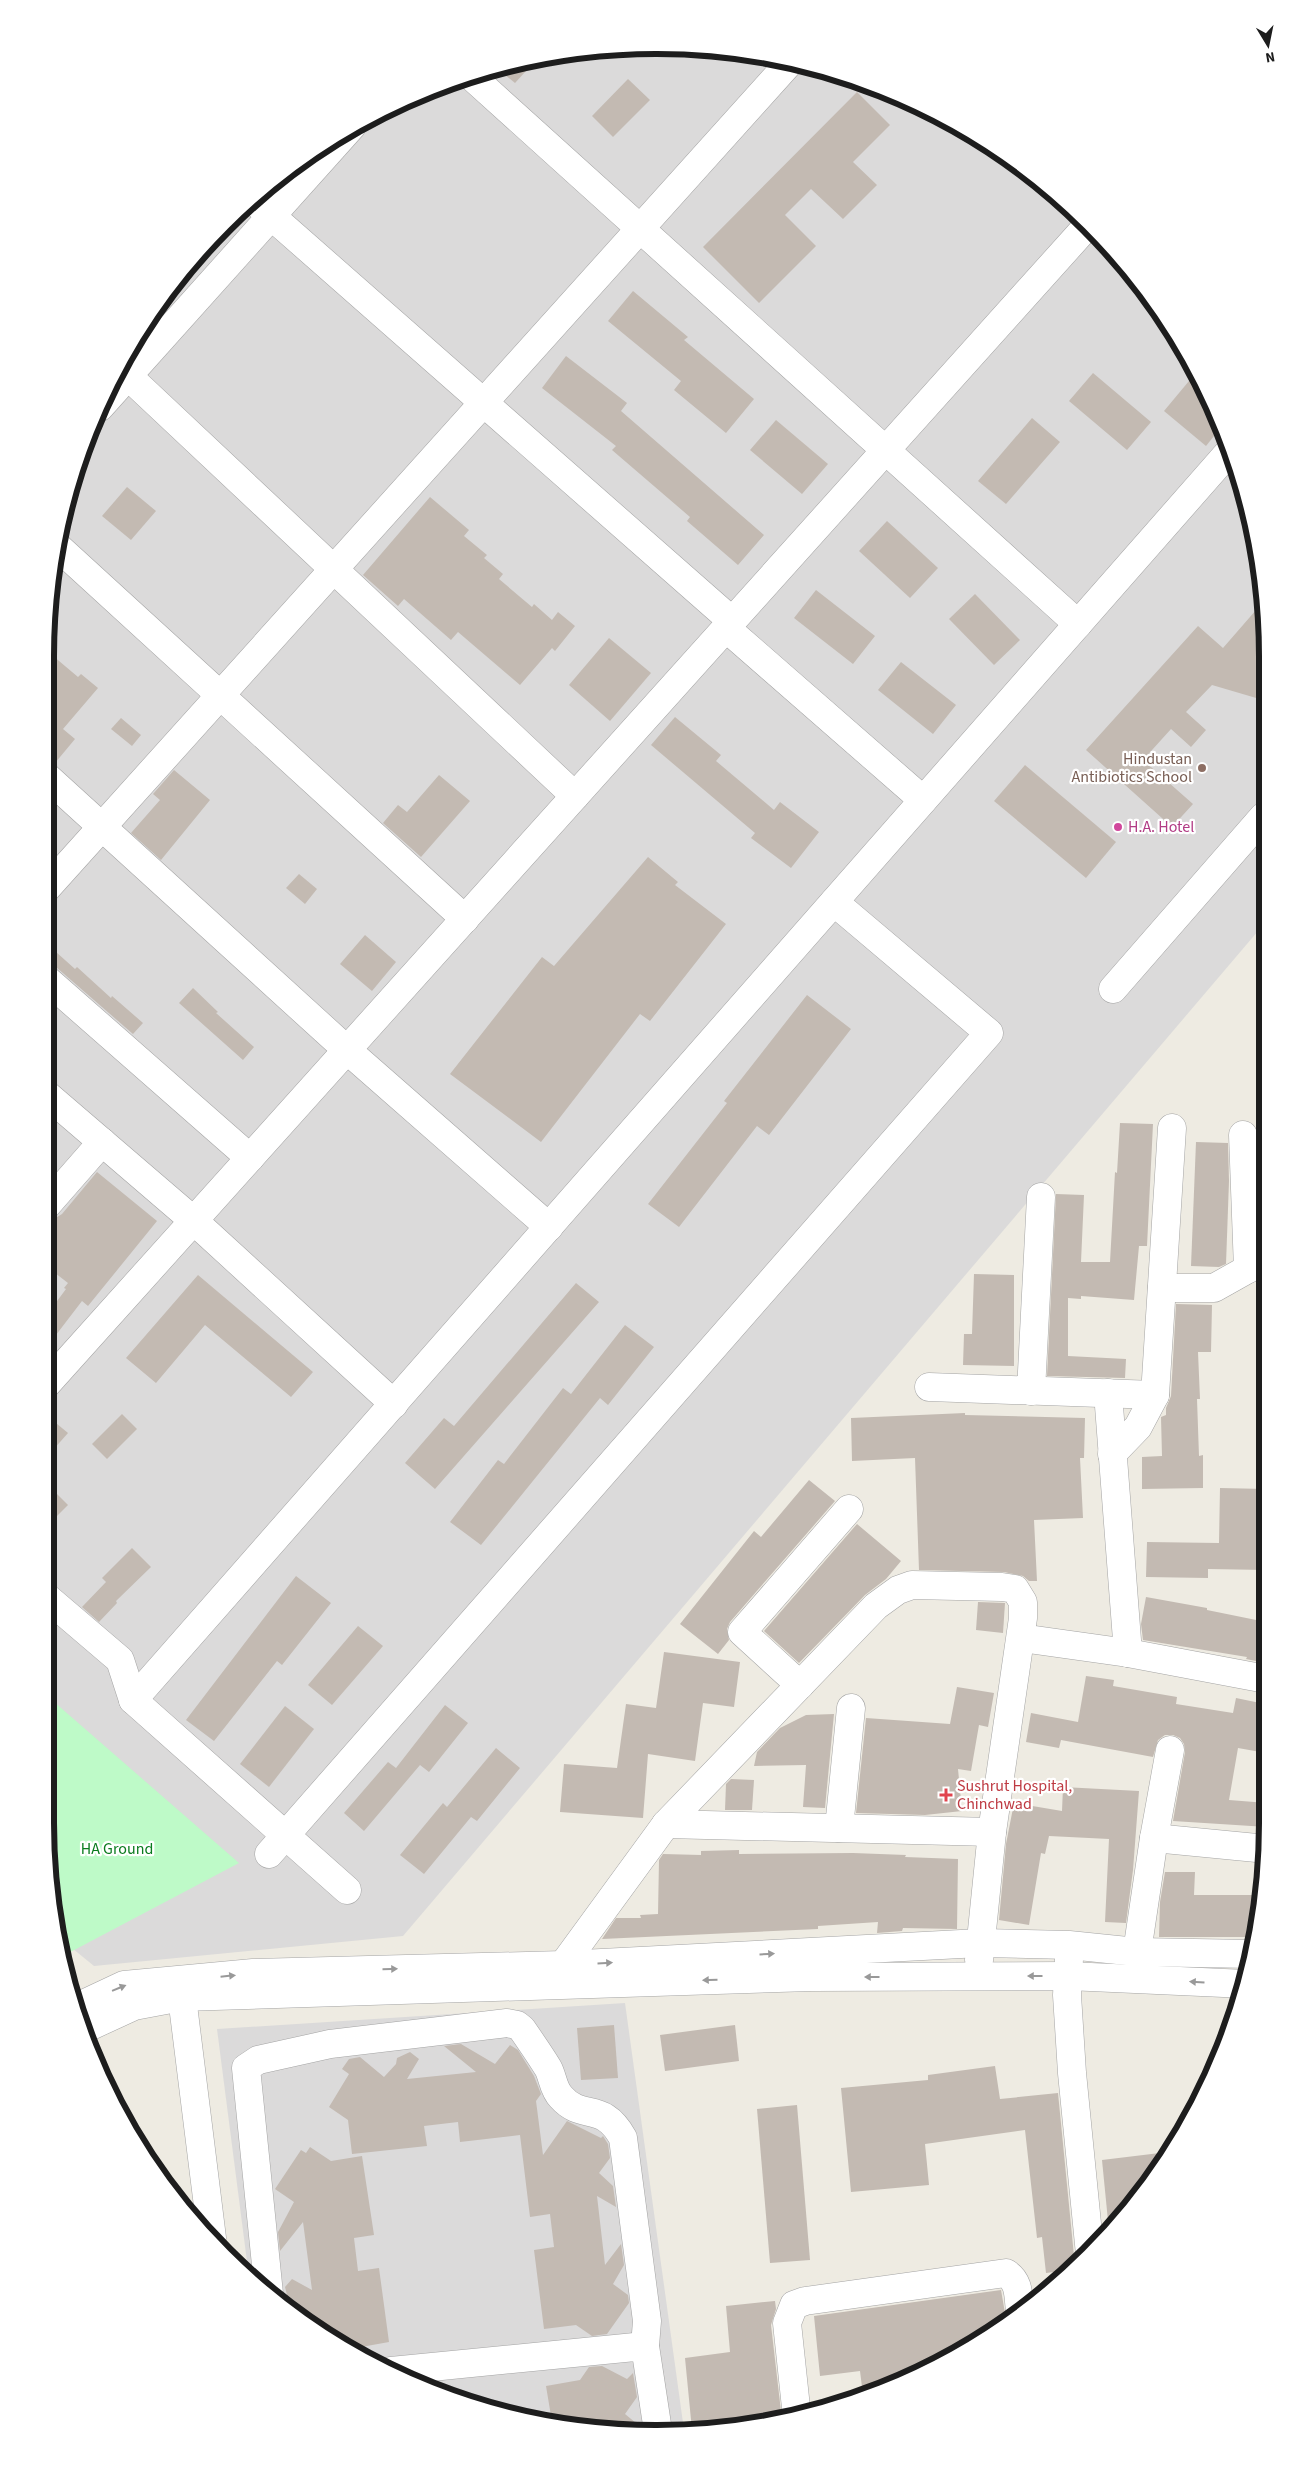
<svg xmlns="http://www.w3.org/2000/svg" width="1313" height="2479" font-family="'Source Sans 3',sans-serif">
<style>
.residential{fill:#dbdada}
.park{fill:#befac8}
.building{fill:#c3bab2}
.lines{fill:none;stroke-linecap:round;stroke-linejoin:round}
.minor-casing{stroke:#a4a4a4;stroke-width:29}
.minor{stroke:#fff;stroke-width:28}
.oneway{fill:#999}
.education-dot{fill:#8d6e63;stroke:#fff;stroke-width:2}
.hotel-dot{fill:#d1479c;stroke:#fff;stroke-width:2}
.health-dot{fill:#e0444e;stroke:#fff;stroke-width:2}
.labels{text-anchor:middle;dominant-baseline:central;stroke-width:4.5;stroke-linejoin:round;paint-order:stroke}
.education-label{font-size:16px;fill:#785e54;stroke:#fff;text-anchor:end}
.hotel-label{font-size:16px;fill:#b23c85;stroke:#fff;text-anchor:start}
.health-label{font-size:16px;fill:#be3a42;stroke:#fff;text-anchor:start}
.park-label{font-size:16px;fill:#0a7b1e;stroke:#fff}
.rim{fill:none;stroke:#1d1d1d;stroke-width:6}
</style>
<rect width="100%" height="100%" fill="#eeebe2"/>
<!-- residential -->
<g class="residential">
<path d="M 697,46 L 815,66 L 927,108 L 1059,197 L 1142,284 L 1221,422 L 1263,576 L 1264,924 L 403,1936 L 94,1966 L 56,1935 L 45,1822 L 46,617 L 66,499 L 108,386 L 172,284 L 254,197 L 351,127 L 460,77 L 577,50 Z"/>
<path d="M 625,2003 L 684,2430 L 616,2433 L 499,2413 L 422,2387 L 317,2331 L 249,2277 L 217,2029 Z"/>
</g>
<!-- park -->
<path class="park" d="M 45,1694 L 239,1863 L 61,1957 L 57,1942 L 45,1822 Z"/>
<!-- building -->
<g class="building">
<path d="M 536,60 L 515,83 L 498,69 Z"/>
<path d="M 628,79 L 650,100 L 613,137 L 592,116 Z"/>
<path d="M 857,92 L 890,125 L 853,162 L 877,185 L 843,219 L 811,189 L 785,215 L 816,246 L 759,303 L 703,247 Z"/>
<path d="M 633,291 L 688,337 L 684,340 L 754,399 L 726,433 L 674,390 L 681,381 L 608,321 Z"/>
<path d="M 566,356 L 627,403 L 621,411 L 764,535 L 738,565 L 687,521 L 690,517 L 612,450 L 616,446 L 542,388 Z"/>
<path d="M 1093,373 L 1151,422 L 1127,450 L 1069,401 Z"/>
<path d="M 1194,375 L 1222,426 L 1206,446 L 1164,411 Z"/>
<path d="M 1032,418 L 1060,442 L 1006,504 L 978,481 Z"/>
<path d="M 776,420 L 828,464 L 802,494 L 750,450 Z"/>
<path d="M 127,487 L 156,511 L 131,540 L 102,516 Z"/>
<path d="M 430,497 L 469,530 L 464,536 L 487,555 L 484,558 L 503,574 L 499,579 L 532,607 L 534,604 L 552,620 L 558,612 L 575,626 L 555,651 L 552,648 L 520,685 L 458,632 L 451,640 L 404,599 L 398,606 L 363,575 Z"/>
<path d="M 887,521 L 938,568 L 910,598 L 859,551 Z"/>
<path d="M 816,590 L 875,636 L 853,664 L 794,618 Z"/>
<path d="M 975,594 L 1020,640 L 994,665 L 949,619 Z"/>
<path d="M 1263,602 L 1263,700 L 1212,685 L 1186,712 L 1206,730 L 1191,747 L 1171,729 L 1143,760 L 1193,804 L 1172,827 L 1086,750 L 1198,626 L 1223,648 Z"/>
<path d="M 609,638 L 651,673 L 610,721 L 569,685 Z"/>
<path d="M 46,650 L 78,677 L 81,674 L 98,688 L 63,729 L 75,739 L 55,763 L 46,761 Z"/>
<path d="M 901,662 L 956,705 L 933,734 L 878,690 Z"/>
<path d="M 675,717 L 721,755 L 716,761 L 774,810 L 780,802 L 819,832 L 791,868 L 751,838 L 755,833 L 651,745 Z"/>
<path d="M 121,718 L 141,735 L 132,746 L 111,729 Z"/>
<path d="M 1025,765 L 1116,842 L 1086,878 L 994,801 Z"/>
<path d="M 174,770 L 210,800 L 161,860 L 131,833 L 160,800 L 153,794 Z"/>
<path d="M 439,775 L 470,801 L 421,857 L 383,823 L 398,805 L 407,812 Z"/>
<path d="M 648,857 L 678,882 L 675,885 L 726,924 L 650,1021 L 640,1014 L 541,1142 L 450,1074 L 542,957 L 554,966 Z"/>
<path d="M 299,874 L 317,889 L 305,904 L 286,888 Z"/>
<path d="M 365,935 L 396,962 L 372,991 L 340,964 Z"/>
<path d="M 46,943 L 75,969 L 77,967 L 111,998 L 112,996 L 143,1023 L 133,1034 L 56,967 L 46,964 Z"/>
<path d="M 193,988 L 218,1012 L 216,1013 L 254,1047 L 243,1060 L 179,1003 Z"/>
<path d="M 807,995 L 851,1029 L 769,1135 L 757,1126 L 679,1227 L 648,1204 L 727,1103 L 724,1101 Z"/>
<path d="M 1120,1123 L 1153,1124 L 1147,1246 L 1139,1246 L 1134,1300 L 1081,1296 L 1081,1299 L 1068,1298 L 1068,1356 L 1126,1359 L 1125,1378 L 1047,1376 L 1056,1194 L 1084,1195 L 1081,1262 L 1110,1262 L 1115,1172 L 1117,1173 Z"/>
<path d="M 1196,1142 L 1228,1143 L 1229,1181 L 1226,1264 L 1219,1267 L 1191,1266 Z"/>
<path d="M 97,1172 L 157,1221 L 88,1306 L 82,1301 L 46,1348 L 46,1316 L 66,1289 L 64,1288 L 68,1283 L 46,1266 L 46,1224 L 62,1214 Z"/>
<path d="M 974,1274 L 1014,1275 L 1014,1366 L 963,1365 L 964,1334 L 972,1334 Z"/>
<path d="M 198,1275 L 313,1372 L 291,1397 L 205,1325 L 156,1383 L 126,1358 Z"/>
<path d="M 576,1283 L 599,1302 L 435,1489 L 405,1463 L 444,1418 L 454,1426 Z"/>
<path d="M 1176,1304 L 1212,1305 L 1211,1352 L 1198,1352 L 1200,1399 L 1197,1399 L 1199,1456 L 1203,1455 L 1203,1488 L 1142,1489 L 1142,1457 L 1162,1456 L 1161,1417 L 1166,1415 L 1166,1408 L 1171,1396 Z"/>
<path d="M 625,1325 L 654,1347 L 608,1405 L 600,1398 L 481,1545 L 450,1522 L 498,1460 L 504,1464 L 563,1388 L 571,1394 Z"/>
<path d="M 965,1413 L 965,1415 L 1085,1418 L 1084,1458 L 1080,1458 L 1083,1518 L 1034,1520 L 1037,1581 L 1029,1581 L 1023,1576 L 1004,1572 L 919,1570 L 915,1458 L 852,1461 L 851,1418 Z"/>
<path d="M 45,1414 L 68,1433 L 45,1459 Z"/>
<path d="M 122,1414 L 137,1429 L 107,1459 L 92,1444 Z"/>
<path d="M 809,1480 L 835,1501 L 730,1622 L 727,1629 L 729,1640 L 718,1654 L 680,1624 L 754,1531 L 761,1537 Z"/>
<path d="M 1220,1488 L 1266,1489 L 1266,1570 L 1208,1569 L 1208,1578 L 1146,1577 L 1147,1542 L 1219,1543 Z"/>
<path d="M 55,1492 L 68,1505 L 45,1528 L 45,1503 Z"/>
<path d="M 857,1524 L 901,1561 L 886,1579 L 865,1595 L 799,1663 L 764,1631 Z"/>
<path d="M 132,1548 L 151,1567 L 116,1601 L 117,1603 L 99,1622 L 82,1607 L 106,1582 L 102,1578 Z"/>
<path d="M 296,1576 L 331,1603 L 282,1665 L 277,1661 L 214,1741 L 186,1720 Z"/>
<path d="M 1146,1597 L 1207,1608 L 1207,1610 L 1266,1622 L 1266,1663 L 1246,1659 L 1247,1657 L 1143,1640 L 1141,1624 Z"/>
<path d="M 978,1602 L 1005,1603 L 1003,1633 L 976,1630 Z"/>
<path d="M 358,1626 L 383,1646 L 332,1705 L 308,1685 Z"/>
<path d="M 664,1652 L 740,1662 L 734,1707 L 703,1703 L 695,1761 L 648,1754 L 643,1818 L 560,1812 L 564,1764 L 617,1768 L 626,1704 L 656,1708 Z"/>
<path d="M 1086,1676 L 1114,1680 L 1113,1686 L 1177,1697 L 1176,1704 L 1233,1713 L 1236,1698 L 1265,1704 L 1263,1714 L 1266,1714 L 1266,1753 L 1238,1748 L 1229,1800 L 1267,1803 L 1267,1827 L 1173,1821 L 1185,1752 L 1184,1744 L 1180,1738 L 1173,1735 L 1165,1735 L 1158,1740 L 1153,1757 L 1061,1740 L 1059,1748 L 1026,1742 L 1031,1713 L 1078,1722 Z"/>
<path d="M 957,1687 L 994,1693 L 988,1727 L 979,1725 L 971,1771 L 958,1769 L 962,1811 L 925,1815 L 856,1813 L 866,1718 L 950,1724 Z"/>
<path d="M 445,1705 L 468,1723 L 429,1772 L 420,1765 L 364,1831 L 344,1813 L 388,1762 L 396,1768 Z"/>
<path d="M 285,1706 L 314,1729 L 269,1787 L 240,1764 Z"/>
<path d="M 834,1714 L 825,1808 L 803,1807 L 806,1765 L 754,1766 L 757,1752 L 780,1728 L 806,1715 Z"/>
<path d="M 496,1748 L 520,1768 L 477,1821 L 471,1817 L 424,1874 L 400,1855 L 443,1803 L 447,1807 Z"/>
<path d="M 731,1779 L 754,1780 L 752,1810 L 725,1810 L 726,1784 Z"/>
<path d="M 1063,1787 L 1139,1791 L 1133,1870 L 1126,1923 L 1105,1922 L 1109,1839 L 1049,1836 L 1045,1854 L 1041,1853 L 1029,1925 L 999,1920 L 1006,1844 L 1014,1803 L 1062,1811 Z"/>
<path d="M 739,1850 L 739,1854 L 853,1853 L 906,1855 L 905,1857 L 958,1859 L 957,1929 L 903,1928 L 902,1931 L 877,1933 L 878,1922 L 818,1926 L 818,1929 L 602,1939 L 616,1918 L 641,1918 L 640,1915 L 658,1914 L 659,1860 L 663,1854 L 701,1855 L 701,1851 Z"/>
<path d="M 1165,1872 L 1195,1872 L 1194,1895 L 1261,1895 L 1254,1937 L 1159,1937 L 1160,1902 Z"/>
<path d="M 614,2025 L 618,2078 L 581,2080 L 577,2028 Z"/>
<path d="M 735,2025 L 739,2061 L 665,2071 L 660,2035 Z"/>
<path d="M 461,2044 L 495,2064 L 510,2045 L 518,2050 L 534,2076 L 541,2094 L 536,2101 L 543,2155 L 567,2121 L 601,2138 L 603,2136 L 608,2144 L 610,2158 L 599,2173 L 613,2186 L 616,2207 L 597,2196 L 605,2265 L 621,2244 L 624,2265 L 613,2284 L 628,2295 L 629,2303 L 607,2334 L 592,2336 L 576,2325 L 544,2329 L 534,2250 L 554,2247 L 550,2214 L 530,2217 L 520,2135 L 460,2142 L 458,2122 L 424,2126 L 427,2146 L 352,2154 L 348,2120 L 329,2107 L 349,2074 L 342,2069 L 349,2059 L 360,2057 L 384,2077 L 396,2064 L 397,2058 L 410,2052 L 419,2059 L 407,2079 L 476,2072 L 444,2046 Z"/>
<path d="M 995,2066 L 1000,2099 L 1058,2093 L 1074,2256 L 1078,2264 L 1070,2270 L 1046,2273 L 1042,2237 L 1037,2238 L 1025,2130 L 925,2144 L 929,2185 L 851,2192 L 841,2088 L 928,2080 L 928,2075 Z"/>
<path d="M 797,2105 L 810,2260 L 770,2263 L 757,2109 Z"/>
<path d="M 310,2147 L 331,2161 L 362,2156 L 374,2235 L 354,2238 L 358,2271 L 379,2268 L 389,2342 L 350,2349 L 317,2331 L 305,2322 L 310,2313 L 287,2295 L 285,2287 L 292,2279 L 312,2290 L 303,2222 L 280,2251 L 278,2232 L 294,2202 L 275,2189 L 301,2150 L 306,2153 Z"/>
<path d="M 1168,2152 L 1142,2195 L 1109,2231 L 1102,2160 Z"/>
<path d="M 1001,2290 L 1005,2313 L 1008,2321 L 996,2331 L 927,2371 L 863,2395 L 860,2371 L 820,2376 L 814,2316 Z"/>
<path d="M 775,2301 L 776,2309 L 771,2325 L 782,2420 L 736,2429 L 692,2430 L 685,2358 L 730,2352 L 726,2306 Z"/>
<path d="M 602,2366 L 627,2379 L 633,2373 L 637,2397 L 625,2414 L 642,2428 L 642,2432 L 616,2433 L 552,2422 L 546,2386 L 580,2380 L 589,2367 Z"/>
</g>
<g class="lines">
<defs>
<g id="minor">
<path d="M 470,75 L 1078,624"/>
<path d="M 252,199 L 732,621"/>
<path d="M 128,376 L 575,796"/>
<path d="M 100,407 L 352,126"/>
<path d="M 58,547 L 465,919"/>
<path d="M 726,628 L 923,800"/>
<path d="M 46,776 L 347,1050 L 549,1227"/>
<path d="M 46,889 L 790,62"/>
<path d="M 46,979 L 250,1158"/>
<path d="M 1113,989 L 1263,817"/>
<path d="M 46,1094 L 194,1221 L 394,1404"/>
<path d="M 1243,1135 L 1248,1269"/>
<path d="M 46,1206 L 102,1142"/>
<path d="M 1162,1288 L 1214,1288 L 1264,1260"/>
<path d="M 45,1386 L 1087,226"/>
<path d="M 929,1387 L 1155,1395"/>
<path d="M 1031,1391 L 1041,1197"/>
<path d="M 1108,1393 L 1128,1653"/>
<path d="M 1112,1454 L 1138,1427 L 1155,1395 L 1172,1128"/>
<path d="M 45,1596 L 120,1660 L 133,1700 L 347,1890"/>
<path d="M 1021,1638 L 1128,1653 L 1266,1679"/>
<path d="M 800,1685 L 742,1632 L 849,1509"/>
<path d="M 133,1700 L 1229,452"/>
<path d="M 666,1824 L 992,1832"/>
<path d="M 839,1828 L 851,1708"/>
<path d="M 1154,1838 L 1267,1849"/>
<path d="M 269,1854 L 989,1033 L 834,902"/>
<path d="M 1137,1952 L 1154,1838 L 1170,1750"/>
<path d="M 1069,1959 L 1067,1995 L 1072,2073 L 1090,2254"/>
<path d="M 563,1978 L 563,1965 L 666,1824 L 876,1606 L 898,1590 L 912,1585 L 1002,1587 L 1015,1589 L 1023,1602 L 1023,1618 L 992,1832 L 979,1960"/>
<path d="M 180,1981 L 212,2238"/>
<path d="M 75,2008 L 124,1985 L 253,1973 L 563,1965 L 980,1943 L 1069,1945 L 1137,1952 L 1252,1954"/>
<path d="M 82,2030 L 134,2006 L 182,1997 L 811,1977 L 1068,1976 L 1246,1984"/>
<path d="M 269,2294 L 246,2068 L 258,2060 L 330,2044 L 507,2023 L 517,2025 L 522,2029 C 531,2042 540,2055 548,2068 C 553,2077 553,2089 561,2097 C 583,2122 602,2100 623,2138 L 647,2321 L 645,2346"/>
<path d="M 391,2371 L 645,2346 L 658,2431"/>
<path d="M 797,2417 L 787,2323 L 794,2305 L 805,2301 L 1006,2273 C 1020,2282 1018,2296 1020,2311"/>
</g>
</defs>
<!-- minor casing -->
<use href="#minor" class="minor-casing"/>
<!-- minor -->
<use href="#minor" class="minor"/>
</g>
<!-- one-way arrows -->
<defs><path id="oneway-solid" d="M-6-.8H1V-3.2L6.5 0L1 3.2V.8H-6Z" transform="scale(1.25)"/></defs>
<g class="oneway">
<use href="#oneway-solid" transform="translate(767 1954) rotate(-3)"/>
<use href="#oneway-solid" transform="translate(605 1963) rotate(-3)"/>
<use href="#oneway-solid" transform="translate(390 1969) rotate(-1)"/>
<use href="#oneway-solid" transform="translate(228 1976) rotate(-6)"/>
<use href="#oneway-solid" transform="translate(1035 1976) rotate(180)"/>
<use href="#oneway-solid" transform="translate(872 1977) rotate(180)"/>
<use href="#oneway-solid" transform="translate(710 1980) rotate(178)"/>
<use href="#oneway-solid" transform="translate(1197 1982) rotate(-177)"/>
<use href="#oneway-solid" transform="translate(119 1988) rotate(-22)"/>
</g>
<!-- markers -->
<circle class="education-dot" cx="1202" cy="768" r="5"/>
<circle class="hotel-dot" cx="1118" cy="827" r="5"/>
<path class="health-dot" d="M943.5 1787.5h5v5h5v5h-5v5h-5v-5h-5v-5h5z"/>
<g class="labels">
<!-- education labels -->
<g class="education-label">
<text x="1192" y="759">Hindustan<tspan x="1192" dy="18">Antibiotics School</tspan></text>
</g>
<!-- hotel labels -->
<g class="hotel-label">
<text x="1128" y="827">H.A. Hotel</text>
</g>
<!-- health labels -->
<g class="health-label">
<text x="957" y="1786">Sushrut Hospital,<tspan x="957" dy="18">Chinchwad</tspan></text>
</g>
<!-- park labels -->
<g class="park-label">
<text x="117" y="1849">HA Ground</text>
</g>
</g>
<!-- crop -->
<path d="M0 0H1313V2479H0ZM656 54H657A602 602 0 0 1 1259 656V1823A602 602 0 0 1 657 2425H656A602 602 0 0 1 54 1823V656A602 602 0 0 1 656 54Z" fill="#fff" fill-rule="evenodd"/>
<path class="rim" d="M656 54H657A602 602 0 0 1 1259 656V1823A602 602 0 0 1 657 2425H656A602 602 0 0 1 54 1823V656A602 602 0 0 1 656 54Z"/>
<!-- north arrow -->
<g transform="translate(1268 45) rotate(170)" stroke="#ffffff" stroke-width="4" paint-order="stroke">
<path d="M0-4L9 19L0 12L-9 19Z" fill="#1d1d1d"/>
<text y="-8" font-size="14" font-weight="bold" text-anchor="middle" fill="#1d1d1d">N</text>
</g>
</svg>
